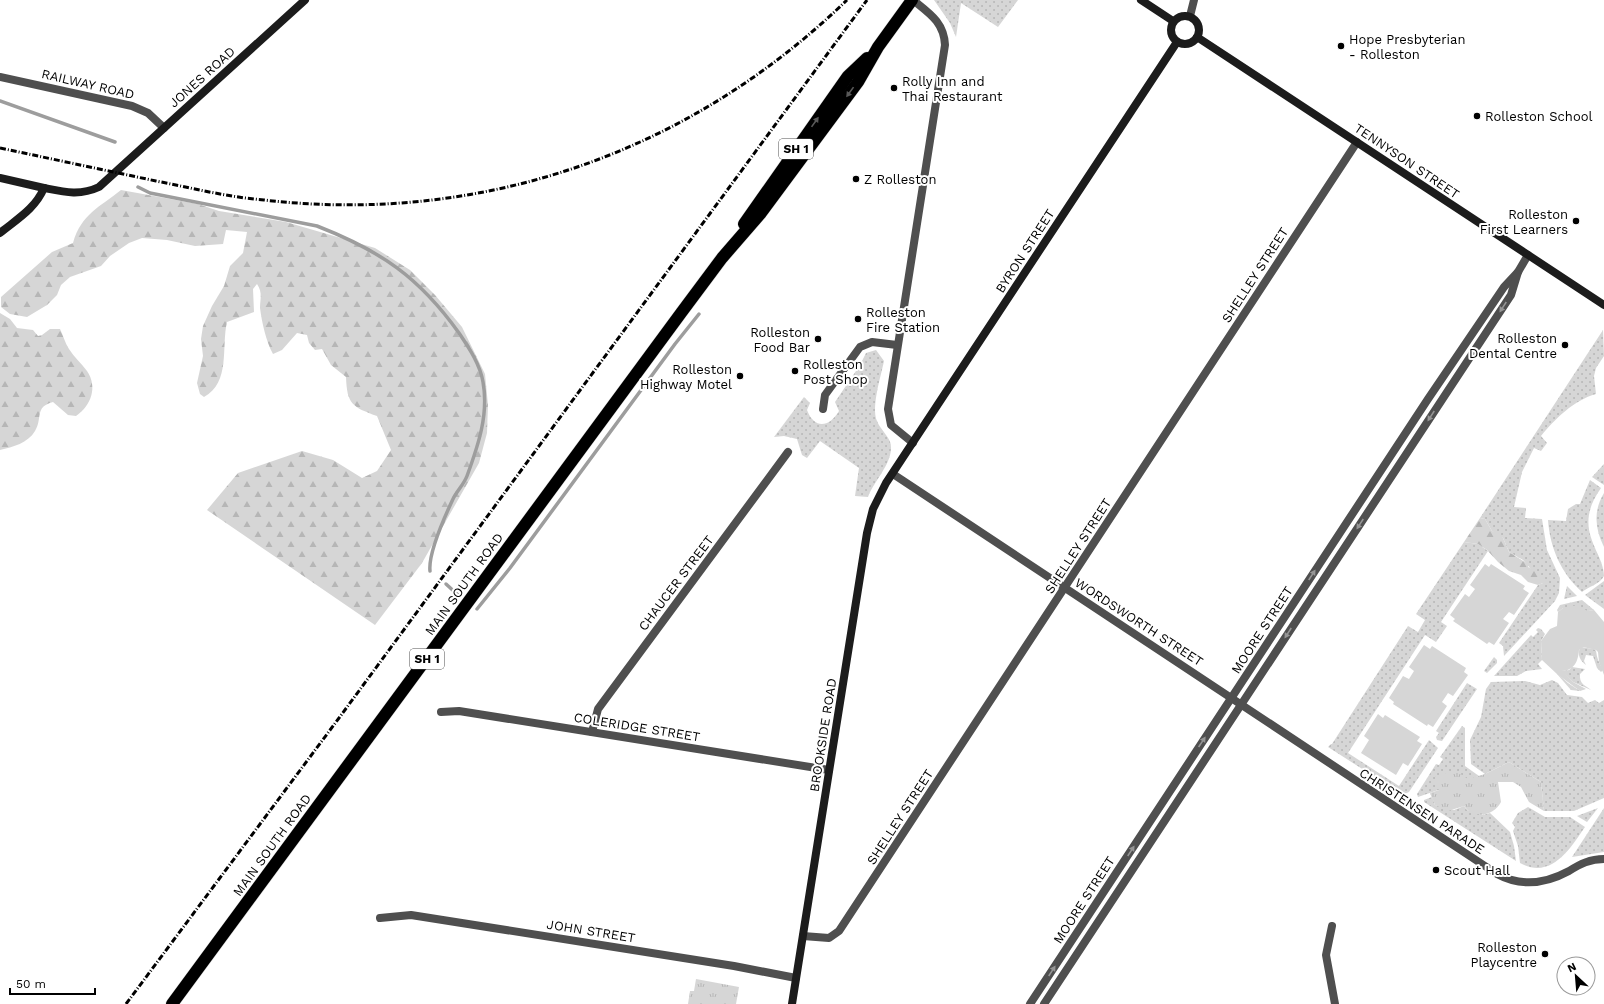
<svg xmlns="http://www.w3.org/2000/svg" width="1604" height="1004" font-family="'Work Sans',sans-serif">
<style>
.grass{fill:url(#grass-dots)}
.forest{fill:url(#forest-firs)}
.park{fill:url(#park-tufts)}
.pitch{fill:#d6d6d6}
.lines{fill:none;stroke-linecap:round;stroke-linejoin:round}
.stream{stroke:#9d9d9d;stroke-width:3.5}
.highway-casing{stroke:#dbdbdb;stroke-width:13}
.street{stroke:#4f4f4f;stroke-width:8}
.secondary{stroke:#1c1c1c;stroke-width:8}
.highway{stroke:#000;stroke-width:12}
.rail{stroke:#000;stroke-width:3;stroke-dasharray:6 2 1 2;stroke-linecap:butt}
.oneway{fill:#595959}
.oneway2{fill:#959595}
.poi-dot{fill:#000;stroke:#fff;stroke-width:1.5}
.labels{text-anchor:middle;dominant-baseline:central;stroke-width:4;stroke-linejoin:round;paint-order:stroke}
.shield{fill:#fff;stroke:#4c4c4c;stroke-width:1}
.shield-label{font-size:12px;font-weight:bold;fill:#000}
.poi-label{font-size:13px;fill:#000;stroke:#fff;text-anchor:start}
.street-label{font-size:13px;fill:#000;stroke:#fff}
</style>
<defs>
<pattern id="grass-dots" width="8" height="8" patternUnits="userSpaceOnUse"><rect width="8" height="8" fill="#d6d6d6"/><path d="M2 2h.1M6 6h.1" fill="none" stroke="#b6b6b6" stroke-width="1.8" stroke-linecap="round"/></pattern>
<pattern id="forest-firs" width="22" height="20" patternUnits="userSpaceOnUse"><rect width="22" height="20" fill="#d6d6d6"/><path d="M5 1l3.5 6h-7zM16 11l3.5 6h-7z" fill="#b6b6b6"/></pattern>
<pattern id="park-tufts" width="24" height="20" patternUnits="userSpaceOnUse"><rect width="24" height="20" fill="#d6d6d6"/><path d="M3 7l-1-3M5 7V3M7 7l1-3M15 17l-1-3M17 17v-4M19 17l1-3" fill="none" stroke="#b6b6b6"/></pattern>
</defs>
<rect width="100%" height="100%" fill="#fff"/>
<!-- grass -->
<g class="grass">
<path d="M 934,0 L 1018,0 L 998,27 L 961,3 L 956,37 L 950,23 Z"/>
<path d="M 1603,330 L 1604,356 L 1596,368 L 1594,376 L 1596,394 C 1574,400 1555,419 1541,436 L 1547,443 L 1541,451 L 1534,448 L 1522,472 L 1514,507 L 1526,508 L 1525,518 L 1542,519 L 1547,550 L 1560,578 L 1559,593 L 1555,601 L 1504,656 L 1503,646 L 1499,643 L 1538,585 L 1543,583 L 1523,560 L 1509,552 L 1503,538 L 1492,531 L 1485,519 L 1480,518 Z"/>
<path d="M 876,350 L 884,361 C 881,376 871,407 877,421 C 880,430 892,438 891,448 C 891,465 874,481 868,497 L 855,496 L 859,468 L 820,441 L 807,458 L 802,455 L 797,439 L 784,436 L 774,437 L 804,397 L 810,403 L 807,410 C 814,429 829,428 839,411 L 835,402 L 860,365 L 866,353 Z"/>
<path d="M 1604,464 L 1604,485 L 1592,477 Z"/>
<path d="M 1590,480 L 1601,488 C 1571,530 1604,551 1604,576 C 1600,584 1588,587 1582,592 C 1561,573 1550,548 1548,520 L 1566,521 L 1568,509 L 1576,504 L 1580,504 Z"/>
<path d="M 1604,493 L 1604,547 C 1595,529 1593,511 1604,493 Z"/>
<path d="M 1464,542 L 1478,544 L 1488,551 L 1441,622 L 1447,626 L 1436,642 L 1425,635 L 1348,753 L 1399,786 L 1429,740 L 1438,748 L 1409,792 L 1404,794 L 1395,790 L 1328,747 L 1331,744 L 1332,744 L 1408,626 L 1418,632 L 1425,620 L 1416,614 Z"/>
<path d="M 1604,581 L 1604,609 L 1585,595 Z"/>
<path d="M 1567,586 L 1577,596 L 1564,599 Z"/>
<path d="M 1582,600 L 1594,610 L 1588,611 L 1563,608 L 1558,612 L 1557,610 L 1560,605 Z"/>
<path d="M 1538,628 L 1541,629 L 1545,634 L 1541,641 L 1542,660 L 1538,664 L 1542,669 L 1526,671 L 1517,676 L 1494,676 L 1531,635 L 1533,637 L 1538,632 L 1536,630 Z"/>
<path d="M 1582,647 C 1602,651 1593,647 1599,662 C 1600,665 1602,667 1603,670 L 1601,672 L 1597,668 L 1593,656 L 1586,655 L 1584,661 L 1586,665 C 1580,661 1577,654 1580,648 Z"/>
<path d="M 1494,657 L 1497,660 L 1497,663 L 1487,673 L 1484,671 Z"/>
<path d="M 1572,667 L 1585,669 L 1580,674 C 1579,684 1585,685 1591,690 L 1573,682 L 1561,671 L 1569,670 Z"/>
<path d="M 1557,674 L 1558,674 L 1568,683 L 1580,691 L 1571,690 Z"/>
<path d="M 1552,680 L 1558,683 L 1567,695 L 1582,697 L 1588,703 L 1595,700 L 1599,703 L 1604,700 L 1604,798 L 1574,811 L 1544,811 L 1541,782 L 1509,762 L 1485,774 L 1471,764 L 1470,740 L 1481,717 L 1486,689 L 1491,682 L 1525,681 L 1540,685 Z"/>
<path d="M 1467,683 L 1477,689 L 1442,741 L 1437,740 L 1436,737 L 1439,733 L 1436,731 Z"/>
<path d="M 1462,726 L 1465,728 L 1465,766 L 1479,776 L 1418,797 L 1417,794 L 1436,764 L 1439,765 L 1443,759 L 1440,757 Z"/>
<path d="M 1432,797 L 1435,805 L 1454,810 L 1464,806 L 1467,810 L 1483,815 L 1490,813 L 1510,832 L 1514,846 L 1516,861 L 1424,802 L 1424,800 Z"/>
<path d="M 1528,807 L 1545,817 L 1570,817 L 1585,827 C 1570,849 1551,880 1520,863 L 1518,846 L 1513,831 L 1515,827 L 1512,823 L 1518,813 Z"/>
<path d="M 1598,808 L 1587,822 L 1577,816 Z"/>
<path d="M 1604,808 L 1604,852 L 1572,857 Z"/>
</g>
<!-- forest -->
<g class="forest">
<path d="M 121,190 L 198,204 L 219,211 L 286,222 L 375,248 L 410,270 L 435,295 L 462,327 L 485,374 L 488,405 L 487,433 L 479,463 L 422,563 L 375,625 L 207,510 L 238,473 L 302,451 L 333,460 L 362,478 L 377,471 L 391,450 L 377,416 C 352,407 347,404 346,377 L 331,365 L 322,349 L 315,350 L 309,343 L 307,335 L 297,333 L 282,350 L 273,354 C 266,341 262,323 260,308 C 260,299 263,293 257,284 L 253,289 L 254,312 L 227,322 C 221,347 231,382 204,397 L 200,394 L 197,383 L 203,356 L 201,339 L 203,326 L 212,306 L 224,286 L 230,266 L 243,253 L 247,232 L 226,230 L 223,244 L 195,246 L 167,240 L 142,238 L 129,243 L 110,256 L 101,266 L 70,277 L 61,285 L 57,295 L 47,305 L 27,317 L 10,314 L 1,307 L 1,297 L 52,252 L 73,243 C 81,214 100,207 121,190 Z"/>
<path d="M 0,313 L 10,319 L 17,328 L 33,330 L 38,336 L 42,335 L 50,329 L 60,329 C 63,335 65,343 69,349 C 74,357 81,363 87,371 C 98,387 91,406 76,416 L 68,415 L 53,402 C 34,407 43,418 35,431 C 28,443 13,447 0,450 Z"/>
<path d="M 1480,518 L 1485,519 L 1492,531 L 1499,533 L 1503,538 L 1509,552 L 1528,564 L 1528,567 C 1535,570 1540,573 1544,580 L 1543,583 L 1538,585 L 1528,582 L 1521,575 L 1509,571 L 1498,562 L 1487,550 L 1478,544 L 1464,542 Z"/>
</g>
<!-- park -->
<g class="park">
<path d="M 1509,762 L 1541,782 L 1544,811 L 1529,802 L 1521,787 L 1513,782 L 1498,782 L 1501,802 C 1494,816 1474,820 1464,806 L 1448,811 L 1435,805 L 1430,793 L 1439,790 L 1435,777 L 1454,770 L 1468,779 L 1485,774 Z"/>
<path d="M 696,979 L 739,987 L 736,1004 L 688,1004 L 690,991 L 694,991 Z"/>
</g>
<!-- pitch -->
<g class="pitch">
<path d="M 1485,564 L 1489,567 L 1491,564 L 1525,586 L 1523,589 L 1529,593 L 1514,615 L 1509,612 L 1503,619 L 1509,623 L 1494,645 L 1489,642 L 1487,644 L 1453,621 L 1455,619 L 1450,615 L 1465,594 L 1469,597 L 1475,589 L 1470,585 Z"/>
<path d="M 1578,605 L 1587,611 L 1594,610 L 1604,622 L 1604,675 L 1599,662 L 1598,652 L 1596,650 L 1583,647 L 1579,650 C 1578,661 1575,670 1562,671 L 1573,682 L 1586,689 L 1580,691 L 1557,674 L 1542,660 L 1541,641 L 1550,629 L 1557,626 L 1558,612 L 1563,608 Z"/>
<path d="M 1424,645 L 1430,649 L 1432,646 L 1466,668 L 1464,672 L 1468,675 L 1453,696 L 1448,693 L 1442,702 L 1447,706 L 1433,727 L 1428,724 L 1427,726 L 1393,704 L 1394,702 L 1389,698 L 1403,676 L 1409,679 L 1414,671 L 1409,667 Z"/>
<path d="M 1378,714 L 1383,718 L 1385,715 L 1420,737 L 1417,741 L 1422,744 L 1408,766 L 1403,763 L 1396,775 L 1361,753 L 1369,740 L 1364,736 Z"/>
</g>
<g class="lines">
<!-- stream -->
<g class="stream">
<path d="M 0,101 L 115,142"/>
<path d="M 138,187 L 150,193 L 317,226 C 381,251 419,277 459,333 C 469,348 480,364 483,382 C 489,414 478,446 467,476 C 464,484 457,491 453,499 C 445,516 428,553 430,571"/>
<path d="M 446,584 L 458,595"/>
<path d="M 477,609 L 510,568 L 675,344 L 699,314"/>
</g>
<defs>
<g id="highway">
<path d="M 744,224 L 848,76 L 867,58"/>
<path d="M 172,1004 L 681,313 L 722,258 L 761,213 L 858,82 L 878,47 L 912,0"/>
</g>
</defs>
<!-- highway casing -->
<use href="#highway" class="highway-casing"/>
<!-- street -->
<g class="street">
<path d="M 913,0 C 929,13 944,22 945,45 L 888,409 L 891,425 L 913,443"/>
<path d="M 1190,16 L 1194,0"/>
<path d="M 0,77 L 132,106 L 148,113 L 164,128"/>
<path d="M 823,409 L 825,395 L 860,347 L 872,342 L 897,345"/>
<path d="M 893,474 L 1497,874 C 1521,887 1545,884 1569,871 C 1580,864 1590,859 1604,859"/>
<path d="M 441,712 L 459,711 L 829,770"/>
<path d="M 592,732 L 598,709 L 788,452"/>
<path d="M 380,918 L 411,915 L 734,966 L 796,978"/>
<path d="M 1332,926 L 1326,955 L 1335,1004"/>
<path d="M 803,936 L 829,938 L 839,931 L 1357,142"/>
<path d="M 1030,1004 L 1428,399 L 1504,287 L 1518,272"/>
<path d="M 1044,1004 L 1511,295 L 1518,272 L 1528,255"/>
</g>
<!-- secondary -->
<g class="secondary">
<path d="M 1141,0 L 1173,21"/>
<circle cx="1185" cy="30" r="14"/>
<path d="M 1197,37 L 1604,305"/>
<path d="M 0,178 L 44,188"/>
<path d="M 0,233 C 17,219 35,209 44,188 C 64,192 80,196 99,187 L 305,0"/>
<path d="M 792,1004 L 867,533 L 873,509 L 886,483 L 1177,42"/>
</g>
<!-- highway -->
<use href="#highway" class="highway"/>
<!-- rail -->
<g class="rail">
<path d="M 0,148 C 52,159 104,170 156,181 C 192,188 227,197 264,200 C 482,225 689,153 847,0"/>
<path d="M 126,1004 L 339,718 L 867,0"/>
</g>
</g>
<!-- one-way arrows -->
<defs><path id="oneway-solid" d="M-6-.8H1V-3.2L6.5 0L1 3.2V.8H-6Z"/></defs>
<g class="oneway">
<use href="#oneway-solid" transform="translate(850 92) rotate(126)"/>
<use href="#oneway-solid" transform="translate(815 122) rotate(-55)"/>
</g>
<g class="oneway2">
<use href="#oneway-solid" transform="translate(1503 307) rotate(123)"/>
<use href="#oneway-solid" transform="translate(1431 416) rotate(123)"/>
<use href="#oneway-solid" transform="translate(1360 524) rotate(123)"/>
<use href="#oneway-solid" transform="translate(1312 575) rotate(-57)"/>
<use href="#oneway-solid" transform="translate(1288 633) rotate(123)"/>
<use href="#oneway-solid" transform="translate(1202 742) rotate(-56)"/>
<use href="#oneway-solid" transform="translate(1131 851) rotate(-57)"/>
<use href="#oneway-solid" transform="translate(1052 971) rotate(-57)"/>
</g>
<!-- markers -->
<g class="poi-dot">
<circle cx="1341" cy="46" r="4"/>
<circle cx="894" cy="88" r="4"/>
<circle cx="1477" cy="116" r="4"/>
<circle cx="856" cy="179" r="4"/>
<circle cx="1576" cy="221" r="4"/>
<circle cx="858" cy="319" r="4"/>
<circle cx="818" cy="339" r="4"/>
<circle cx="1565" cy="345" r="4"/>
<circle cx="795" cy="371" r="4"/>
<circle cx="740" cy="376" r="4"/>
<circle cx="1436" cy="870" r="4"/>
<circle cx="1545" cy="954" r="4"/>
</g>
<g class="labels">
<!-- shield labels -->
<g class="shield">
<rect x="779" y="139" width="34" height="20" rx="3"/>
<rect x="410" y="649" width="34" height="20" rx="3"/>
</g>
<g class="shield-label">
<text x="796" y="149">SH 1</text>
<text x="427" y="659">SH 1</text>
</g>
<!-- poi labels -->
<g class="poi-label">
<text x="1349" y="39">Hope Presbyterian<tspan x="1349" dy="15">- Rolleston</tspan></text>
<text x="902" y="81">Rolly Inn and<tspan x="902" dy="15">Thai Restaurant</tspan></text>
<text x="1485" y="116">Rolleston School</text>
<text x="864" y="179">Z Rolleston</text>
<text x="1568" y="214" text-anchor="end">Rolleston<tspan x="1568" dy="15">First Learners</tspan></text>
<text x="866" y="312">Rolleston<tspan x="866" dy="15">Fire Station</tspan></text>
<text x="810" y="332" text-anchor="end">Rolleston<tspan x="810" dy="15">Food Bar</tspan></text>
<text x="1557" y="338" text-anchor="end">Rolleston<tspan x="1557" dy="15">Dental Centre</tspan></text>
<text x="803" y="364">Rolleston<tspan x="803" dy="15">Post Shop</tspan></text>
<text x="732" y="369" text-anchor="end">Rolleston<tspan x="732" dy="15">Highway Motel</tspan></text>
<text x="1444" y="870">Scout Hall</text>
<text x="1537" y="947" text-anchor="end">Rolleston<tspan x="1537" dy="15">Playcentre</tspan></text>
</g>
<!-- street labels -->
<g class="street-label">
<text transform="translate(202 77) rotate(-42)">JONES ROAD</text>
<text transform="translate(88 84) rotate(13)">RAILWAY ROAD</text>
<text transform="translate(1407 161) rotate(34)">TENNYSON STREET</text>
<text transform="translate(1025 251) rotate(-57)">BYRON STREET</text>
<text transform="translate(1255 275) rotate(-57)">SHELLEY STREET</text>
<text transform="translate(1078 546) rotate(-57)">SHELLEY STREET</text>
<text transform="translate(676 583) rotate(-53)">CHAUCER STREET</text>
<text transform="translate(464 584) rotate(-54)">MAIN SOUTH ROAD</text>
<text transform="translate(1139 622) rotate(33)">WORDSWORTH STREET</text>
<text transform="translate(1262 630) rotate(-57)">MOORE STREET</text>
<text transform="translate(637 727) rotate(9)">COLERIDGE STREET</text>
<text transform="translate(823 735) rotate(-81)">BROOKSIDE ROAD</text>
<text transform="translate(1422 811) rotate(33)">CHRISTENSEN PARADE</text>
<text transform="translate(900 817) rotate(-57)">SHELLEY STREET</text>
<text transform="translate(272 845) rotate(-54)">MAIN SOUTH ROAD</text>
<text transform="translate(1084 900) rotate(-57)">MOORE STREET</text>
<text transform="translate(591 931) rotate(9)">JOHN STREET</text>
</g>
</g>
<!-- north arrow -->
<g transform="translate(1576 976) rotate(334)"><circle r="19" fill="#ffffff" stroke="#999999"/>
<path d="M0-3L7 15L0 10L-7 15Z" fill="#000000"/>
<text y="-6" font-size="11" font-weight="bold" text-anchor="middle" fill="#000000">N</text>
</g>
<!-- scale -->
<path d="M10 988v6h85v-6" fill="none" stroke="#000000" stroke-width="2"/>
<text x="16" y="988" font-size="12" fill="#000000" stroke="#ffffff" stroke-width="3" paint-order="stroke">50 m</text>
</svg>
